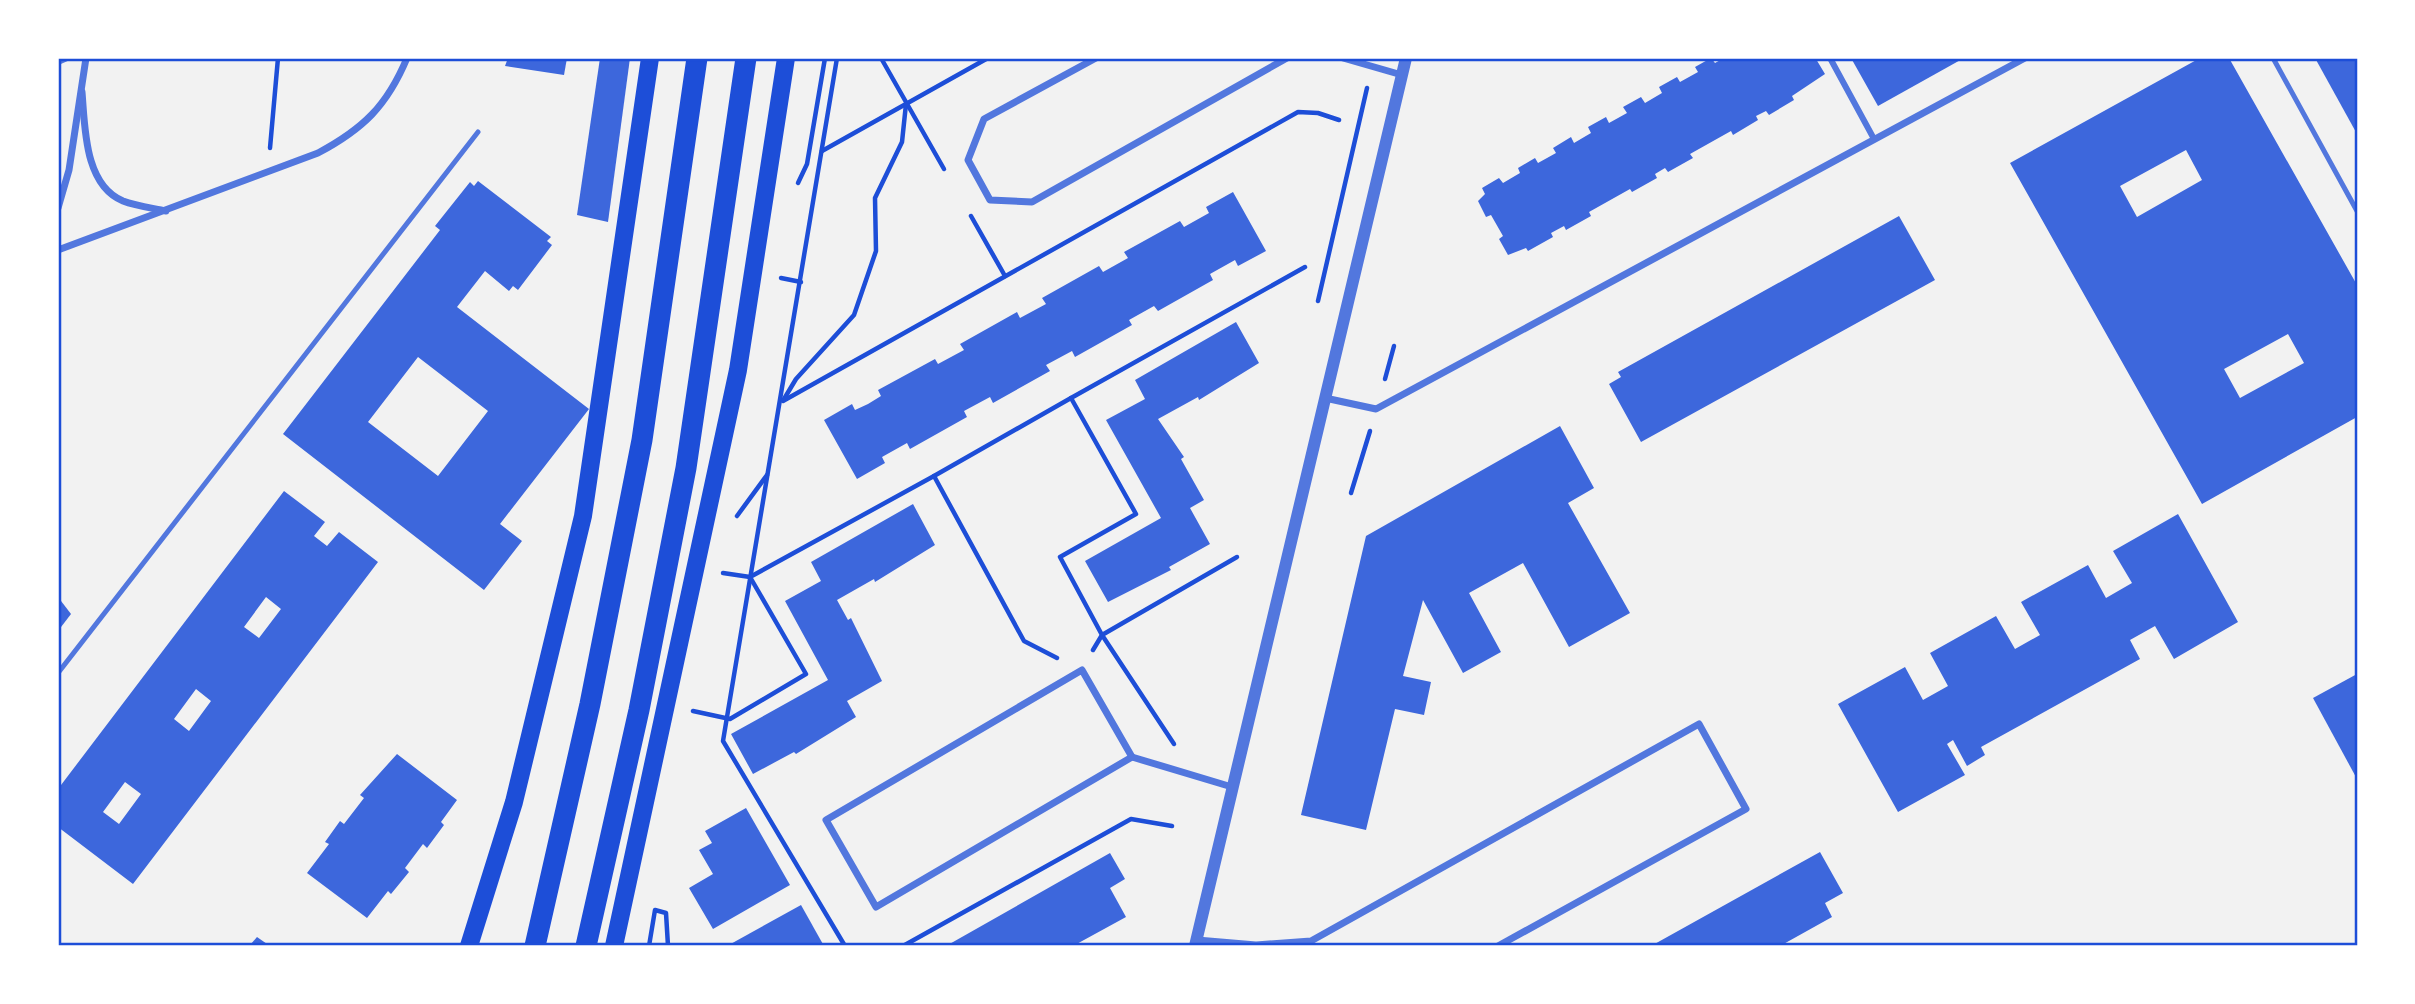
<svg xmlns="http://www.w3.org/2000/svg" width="2415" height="1004" font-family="Helvetica,sans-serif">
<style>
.building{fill:#3d67dc;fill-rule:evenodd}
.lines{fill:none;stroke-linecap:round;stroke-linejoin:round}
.path{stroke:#1d4ed8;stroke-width:4.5}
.service{stroke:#5277de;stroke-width:5}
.pedestrian{stroke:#5277de;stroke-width:6}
.minor{stroke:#5277de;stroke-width:7}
.tertiary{stroke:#5277de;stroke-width:12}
.primary{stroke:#1d4ed8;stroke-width:18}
.motorway{stroke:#1d4ed8;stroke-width:21}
.neatline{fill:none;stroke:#1d4ed8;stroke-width:2.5}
</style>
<rect width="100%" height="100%" fill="#f2f2f2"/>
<!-- building -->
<g class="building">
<path d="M 508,58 L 567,58 L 564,75 L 505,66 Z"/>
<path d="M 600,58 L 630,58 L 608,222 L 577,215 Z"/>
<path d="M 1711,58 L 1715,63 L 1724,58 L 1810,58 L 1816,59 L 1825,74 L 1792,96 L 1794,100 L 1769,115 L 1766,111 L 1756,116 L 1758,120 L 1733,135 L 1731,131 L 1690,154 L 1693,158 L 1668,172 L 1665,168 L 1655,174 L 1657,178 L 1632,192 L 1630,189 L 1589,212 L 1591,216 L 1566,230 L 1564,226 L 1551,233 L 1553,237 L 1528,251 L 1526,248 L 1508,255 L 1499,239 L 1503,236 L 1491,215 L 1486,217 L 1478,201 L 1485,194 L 1482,188 L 1499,178 L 1503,183 L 1520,173 L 1518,168 L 1535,158 L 1538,163 L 1556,153 L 1553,148 L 1571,137 L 1574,143 L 1591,133 L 1588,127 L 1606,117 L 1609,123 L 1627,113 L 1623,107 L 1641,97 L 1645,103 L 1662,93 L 1659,87 L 1677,77 L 1680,82 L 1698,72 L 1695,67 Z"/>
<path d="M 1851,58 L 1964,58 L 1878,106 Z"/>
<path d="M 2200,58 L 2229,58 L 2357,285 L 2357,417 L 2202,504 L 2010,163 ZM 2186,150 L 2202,180 L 2137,217 L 2120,186 ZM 2288,334 L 2304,363 L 2240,398 L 2224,369 Z"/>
<path d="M 2315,58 L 2357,58 L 2357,134 Z"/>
<path d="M 478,181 L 551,237 L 547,241 L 552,245 L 518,290 L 513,286 L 509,291 L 485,271 L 457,307 L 589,409 L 500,524 L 522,541 L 484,590 L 283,434 L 440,230 L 435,226 L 470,182 L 474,186 ZM 418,357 L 488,411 L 438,476 L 368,422 Z"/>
<path d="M 1233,192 L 1266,251 L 1238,266 L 1235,260 L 1210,274 L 1213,280 L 1158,311 L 1154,306 L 1129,320 L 1132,325 L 1075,357 L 1072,351 L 1046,365 L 1050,371 L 993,403 L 990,397 L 964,411 L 967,417 L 910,449 L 907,443 L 882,457 L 885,463 L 857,479 L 824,420 L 852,404 L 855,410 L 868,404 L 881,396 L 878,390 L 935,359 L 938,364 L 964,350 L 960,344 L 1017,312 L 1020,318 L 1046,304 L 1042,298 L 1099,266 L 1103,272 L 1128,258 L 1124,252 L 1180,221 L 1184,227 L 1209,213 L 1206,207 Z"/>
<path d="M 1899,216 L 1935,280 L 1641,442 L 1609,384 L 1621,377 L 1618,372 Z"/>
<path d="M 1236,322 L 1259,363 L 1199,400 L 1198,397 L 1158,419 L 1184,457 L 1181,459 L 1204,500 L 1190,508 L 1210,544 L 1169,567 L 1171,570 L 1108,602 L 1085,561 L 1161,518 L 1106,420 L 1145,399 L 1135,380 Z"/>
<path d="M 1560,426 L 1594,488 L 1568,503 L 1630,613 L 1569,647 L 1523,563 L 1469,593 L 1501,652 L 1463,673 L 1423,600 L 1403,676 L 1431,682 L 1424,715 L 1395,709 L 1366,830 L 1301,815 L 1366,536 Z"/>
<path d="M 284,491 L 325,522 L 314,536 L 327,546 L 339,532 L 378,562 L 133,884 L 58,827 L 58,789 ZM 266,597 L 281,609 L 259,638 L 244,627 ZM 196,689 L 211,701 L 189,731 L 174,719 ZM 125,782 L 141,794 L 119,824 L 103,812 Z"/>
<path d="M 913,504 L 935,545 L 875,582 L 874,579 L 837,600 L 848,620 L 851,618 L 882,681 L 847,701 L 856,717 L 796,754 L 794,752 L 753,774 L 731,734 L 828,680 L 785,601 L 821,581 L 811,562 Z"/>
<path d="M 2178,514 L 2238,622 L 2174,659 L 2155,626 L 2130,640 L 2140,659 L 1981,747 L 1985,755 L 1967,766 L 1953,740 L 1947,744 L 1965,775 L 1898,812 L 1838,704 L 1905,667 L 1923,700 L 1948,686 L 1930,653 L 1996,616 L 2015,649 L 2040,635 L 2021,602 L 2088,565 L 2106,598 L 2132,583 L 2113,551 Z"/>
<path d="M 58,597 L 71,614 L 58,631 Z"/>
<path d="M 2357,674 L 2357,779 L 2313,698 Z"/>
<path d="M 397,754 L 457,800 L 441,822 L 444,825 L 427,848 L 423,844 L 405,868 L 409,872 L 391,894 L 388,891 L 367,918 L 307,873 L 329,844 L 325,842 L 340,821 L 344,824 L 364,798 L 360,795 Z"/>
<path d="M 746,808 L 790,885 L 713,929 L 689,888 L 713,874 L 699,850 L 712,843 L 705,831 Z"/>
<path d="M 1820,852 L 1843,893 L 1825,903 L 1832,917 L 1780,946 L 1651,946 Z"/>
<path d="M 1110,853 L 1125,879 L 1110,888 L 1126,917 L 1073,946 L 946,946 Z"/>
<path d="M 801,905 L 824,946 L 727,946 Z"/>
<path d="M 257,937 L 270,946 L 249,946 Z"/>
</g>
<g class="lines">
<!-- path -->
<g class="path">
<path d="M 837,58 L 723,741 L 845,946"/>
<path d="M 881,58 L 944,169"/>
<path d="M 270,148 L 278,58"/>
<path d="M 822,151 L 988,58"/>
<path d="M 798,183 L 807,164 L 825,58"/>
<path d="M 971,216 L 1005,276"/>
<path d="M 781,278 L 801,282"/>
<path d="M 1318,301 L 1367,88"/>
<path d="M 1385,379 L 1394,346"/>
<path d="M 784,399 L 796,379 L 854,315 L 876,251 L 875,198 L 902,142 L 906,104"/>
<path d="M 783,401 L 1298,112 L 1318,113 L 1339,120"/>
<path d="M 934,476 L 1071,398"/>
<path d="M 1351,493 L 1370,431"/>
<path d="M 737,516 L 767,475"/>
<path d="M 723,573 L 750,577"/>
<path d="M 1093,650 L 1102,635 L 1060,557 L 1136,514 L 1071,398 L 1305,267"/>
<path d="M 693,711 L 730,719 L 806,674 L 750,577 L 934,476 L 1024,641 L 1057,658"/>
<path d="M 1174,744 L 1102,635 L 1237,557"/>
<path d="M 649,946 L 655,910 L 666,913 L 668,946"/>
<path d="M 903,946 L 1131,819 L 1172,826"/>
</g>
<!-- service -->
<g class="service">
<path d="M 2273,58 L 2357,211"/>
<path d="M 58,673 L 478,132"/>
</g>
<!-- pedestrian -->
<g class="pedestrian">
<path d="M 1830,58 L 1874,139"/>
<path d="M 58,62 L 67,58"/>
</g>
<!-- minor -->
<g class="minor">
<path d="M 1096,58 L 984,119 L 968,160 L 990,200 L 1032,202 L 1287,58"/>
<path d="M 1343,58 L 1402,75"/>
<path d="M 82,92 C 85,126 84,185 123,201 C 136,206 152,208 166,211"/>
<path d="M 58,208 L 69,170 L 86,58"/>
<path d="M 58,250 L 318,153 C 363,129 387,106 407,58"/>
<path d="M 1325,398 L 1376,409 L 2025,58"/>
<path d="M 1082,670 L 1132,757 L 876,907 L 826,820 Z"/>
<path d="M 1132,757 L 1232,787"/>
<path d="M 1197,940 L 1256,945 L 1311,941 L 1699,724 L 1746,809 L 1498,946"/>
</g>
<!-- tertiary -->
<path class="tertiary" d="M 1195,946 L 1406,58"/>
<!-- primary -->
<g class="primary">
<path d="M 469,946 L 514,802 L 583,516 L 650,58"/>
<path d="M 614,946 L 738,370 L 786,58"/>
</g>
<!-- motorway -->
<g class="motorway">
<path d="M 535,946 L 590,704 L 642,440 L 697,58"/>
<path d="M 586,946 L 639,710 L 686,468 L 746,58"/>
</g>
</g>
<!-- border -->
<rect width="2415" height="1004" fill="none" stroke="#ffffff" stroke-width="119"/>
<rect x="60" y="60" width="2296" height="884" class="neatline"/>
</svg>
